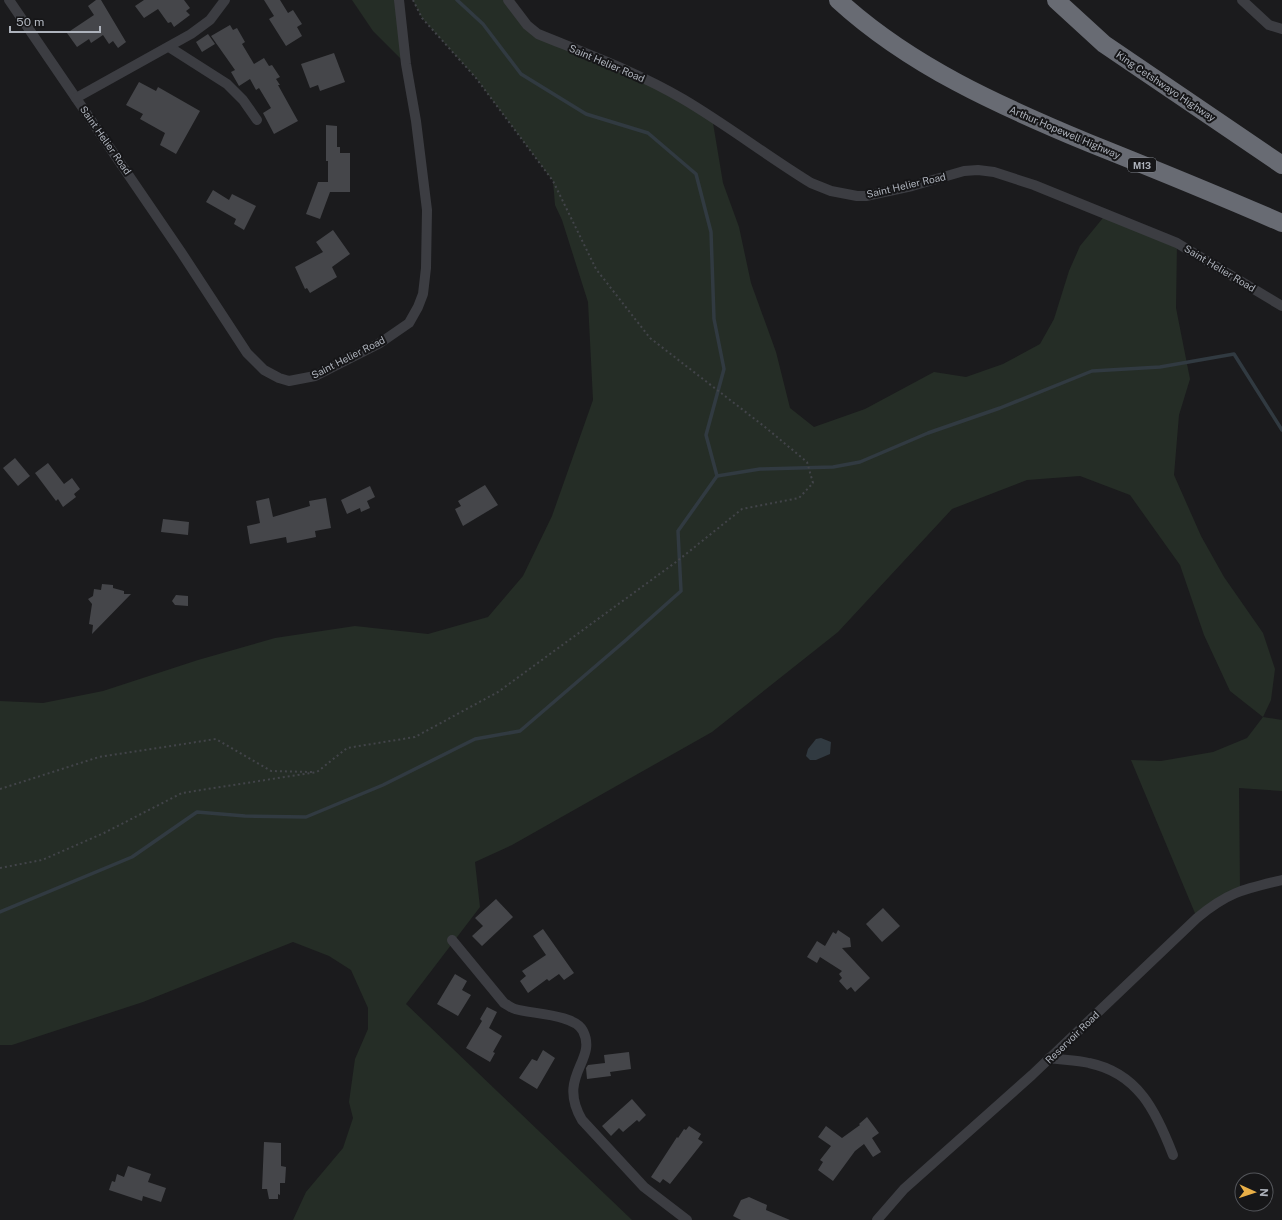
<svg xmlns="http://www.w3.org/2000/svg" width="1282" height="1220" font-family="'Public Sans',sans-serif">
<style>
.green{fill:#252d26}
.water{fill:#313a41}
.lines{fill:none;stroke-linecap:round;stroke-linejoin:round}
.stream{stroke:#313a41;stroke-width:3.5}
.building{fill:#45464a}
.path{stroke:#424449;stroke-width:2;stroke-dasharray:2 3;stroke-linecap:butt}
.street{stroke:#3c3d42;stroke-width:10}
.highway{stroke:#686b73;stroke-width:18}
.labels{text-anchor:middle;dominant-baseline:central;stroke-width:4;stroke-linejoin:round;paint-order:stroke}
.shield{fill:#161618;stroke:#80848b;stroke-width:1}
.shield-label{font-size:9px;font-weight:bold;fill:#aeb3bc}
.street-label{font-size:10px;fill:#aeb3bc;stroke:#161618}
</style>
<rect width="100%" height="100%" fill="#1b1b1d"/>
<!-- green -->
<g class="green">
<path d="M 352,0 L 399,0 L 406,64 L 373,31 Z"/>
<path d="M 413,0 L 508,0 L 527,25 L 602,60 L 712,117 L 723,183 L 739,227 L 751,283 L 776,352 L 790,408 L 814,427 L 865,409 L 934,372 L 966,377 L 1003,364 L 1040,344 L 1054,319 L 1069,271 L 1080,246 L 1107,213 L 1177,243 L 1176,308 L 1190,379 L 1179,415 L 1174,475 L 1201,536 L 1224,577 L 1263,633 L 1275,669 L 1271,700 L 1263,717 L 1282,720 L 1282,791 L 1239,788 L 1240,890 L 1197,918 L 1131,760 L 1161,761 L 1213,752 L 1247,738 L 1263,717 L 1230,691 L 1204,635 L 1180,565 L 1130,495 L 1080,476 L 1027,480 L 952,509 L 838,632 L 712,732 L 512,845 L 475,862 L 480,907 L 406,1004 L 632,1220 L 293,1220 L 306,1192 L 343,1148 L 353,1118 L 349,1102 L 355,1059 L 368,1029 L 368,1008 L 351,970 L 329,956 L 293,942 L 143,1002 L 12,1045 L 0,1045 L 0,701 L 43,703 L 103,691 L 198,660 L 275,638 L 355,626 L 428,634 L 488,617 L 523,576 L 552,516 L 593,400 L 588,302 L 562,220 L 555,205 L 553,181 L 476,78 L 422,18 Z"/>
</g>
<!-- water -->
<path class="water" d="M 821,738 L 831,742 L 830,754 L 816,760 L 810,760 L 806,756 L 808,749 L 816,739 Z"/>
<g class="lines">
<!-- stream -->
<g class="stream">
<path d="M 457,0 L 483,24 L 521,74 L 586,114 L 648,133 L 696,174 L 711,232 L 714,319 L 724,369 L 706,435 L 717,476"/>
<path d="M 0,912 L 132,857 L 197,812 L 245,816 L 306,817 L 383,785 L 475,739 L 520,731 L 626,640 L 681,591 L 678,531 L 717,476 L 760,469 L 833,467 L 860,462 L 928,433 L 1000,408 L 1092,371 L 1160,367 L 1234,354 L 1282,430"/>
</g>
</g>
<!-- building -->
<g class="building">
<path d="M 96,0 L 101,0 L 126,42 L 118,48 L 113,41 L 109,44 L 103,35 L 91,43 L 89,39 L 77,47 L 67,33 L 94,15 L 88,6 Z"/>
<path d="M 144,0 L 184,0 L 190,8 L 186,11 L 190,15 L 174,27 L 171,22 L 168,23 L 158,9 L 144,18 L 135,6 Z"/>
<path d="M 264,0 L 280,0 L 288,13 L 293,10 L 302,24 L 297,27 L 302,36 L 286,46 L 269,19 L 274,16 Z"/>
<path d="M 230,25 L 233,30 L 237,28 L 245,42 L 242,44 L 254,64 L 264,58 L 269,66 L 272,65 L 280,77 L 276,79 L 280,85 L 278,85 L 298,121 L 274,134 L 263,113 L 271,108 L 259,88 L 256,90 L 250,79 L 239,86 L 231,72 L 235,70 L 211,36 Z"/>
<path d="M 208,34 L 215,44 L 202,52 L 196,42 Z"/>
<path d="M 334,53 L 345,82 L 320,91 L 318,85 L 310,88 L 301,64 Z"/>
<path d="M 139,82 L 156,91 L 158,87 L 200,111 L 176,154 L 160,145 L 165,133 L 140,119 L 143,114 L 126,105 Z"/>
<path d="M 326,125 L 337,126 L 337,147 L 340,147 L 340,153 L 350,153 L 350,192 L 330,192 L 320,219 L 306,214 L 318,182 L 328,182 L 328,161 L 326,161 Z"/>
<path d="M 213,190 L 229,200 L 232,194 L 256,206 L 244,230 L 234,224 L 236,219 L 206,202 Z"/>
<path d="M 333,230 L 350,254 L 332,267 L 337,277 L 310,293 L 307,288 L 305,289 L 295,267 L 323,252 L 316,242 Z"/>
<path d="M 15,458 L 30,476 L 18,486 L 3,468 Z"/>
<path d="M 48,463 L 64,484 L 72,478 L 80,489 L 74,494 L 76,497 L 63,507 L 58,499 L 56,501 L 35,473 Z"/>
<path d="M 485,485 L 498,505 L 463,526 L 455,509 L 461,506 L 458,501 Z"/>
<path d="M 370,486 L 375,497 L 367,501 L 370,508 L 361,512 L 360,508 L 347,514 L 341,500 Z"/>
<path d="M 269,498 L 273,517 L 310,506 L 309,501 L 326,498 L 331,528 L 315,531 L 316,537 L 287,543 L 286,537 L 250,544 L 247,526 L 260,523 L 256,501 Z"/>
<path d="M 163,519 L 189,522 L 188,535 L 161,532 Z"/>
<path d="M 102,584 L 113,585 L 113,588 L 124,591 L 124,594 L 131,594 L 92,634 L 93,625 L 89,624 L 92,604 L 88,599 L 93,596 L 94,589 L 101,590 Z"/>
<path d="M 176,595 L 188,596 L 188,606 L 175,605 L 172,601 Z"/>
<path d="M 496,899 L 513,917 L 482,946 L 472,936 L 483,926 L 475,918 Z"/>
<path d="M 883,908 L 900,926 L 882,942 L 866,924 Z"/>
<path d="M 543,929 L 574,973 L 564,980 L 559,974 L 549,981 L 547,979 L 528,993 L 520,981 L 526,976 L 522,971 L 546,955 L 533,936 Z"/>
<path d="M 838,930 L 850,938 L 851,947 L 842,948 L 870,978 L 855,992 L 851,987 L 847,990 L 839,981 L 842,978 L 839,974 L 842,971 L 820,957 L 817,963 L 807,957 L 817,941 L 825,946 L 833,932 L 836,934 Z"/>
<path d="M 455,974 L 467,981 L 462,990 L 471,995 L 458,1016 L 437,1004 Z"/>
<path d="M 487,1007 L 497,1012 L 489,1028 L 502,1036 L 493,1052 L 495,1053 L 490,1062 L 466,1048 L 482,1021 L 480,1019 Z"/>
<path d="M 543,1050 L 555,1058 L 537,1089 L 519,1078 L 532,1059 L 537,1061 Z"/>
<path d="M 629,1052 L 631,1069 L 610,1072 L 611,1076 L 587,1079 L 586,1068 L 588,1065 L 605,1063 L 604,1055 Z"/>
<path d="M 632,1099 L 646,1115 L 639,1122 L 637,1120 L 623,1132 L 619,1128 L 611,1136 L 602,1126 Z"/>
<path d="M 867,1117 L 879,1133 L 872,1138 L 881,1152 L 873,1157 L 864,1144 L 855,1151 L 833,1181 L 818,1170 L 823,1162 L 820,1160 L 831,1146 L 818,1137 L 826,1126 L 842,1138 L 860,1125 L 859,1124 Z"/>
<path d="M 689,1126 L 701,1134 L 698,1139 L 703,1142 L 670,1184 L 663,1179 L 660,1183 L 651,1177 L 677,1137 L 678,1138 L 684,1129 L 686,1130 Z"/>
<path d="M 264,1142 L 281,1143 L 281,1166 L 286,1167 L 285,1183 L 280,1183 L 280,1195 L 278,1194 L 278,1199 L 269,1199 L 267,1189 L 262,1189 Z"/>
<path d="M 128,1166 L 151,1174 L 148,1182 L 166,1188 L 161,1202 L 143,1196 L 142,1201 L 109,1190 L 112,1181 L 115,1182 L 117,1174 L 124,1177 Z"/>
<path d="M 749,1197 L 767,1205 L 766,1210 L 790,1220 L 741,1220 L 733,1216 L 741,1200 Z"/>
</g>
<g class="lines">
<!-- path -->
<g class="path">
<path d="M 0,789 L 99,757 L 216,739 L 271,771 L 312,772"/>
<path d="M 0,868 L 42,860 L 104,833 L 182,793 L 317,772 L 347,748 L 415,737 L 498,692 L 676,562 L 742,509 L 799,498 L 813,483 L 807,462 L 765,427 L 650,338 L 596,269 L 553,181 L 476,78 L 422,18 L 413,0"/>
</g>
<!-- street -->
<g class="street">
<path d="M 9,0 L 181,252 L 247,353 L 264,370 L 279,378 L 289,381 L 315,376 L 380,343 L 409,323 L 418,307 L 423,294 L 426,268 L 427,210 L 416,121 L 406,64 L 399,0"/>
<path d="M 508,0 L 527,25 L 538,34 C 587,54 637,72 683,99 C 727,125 767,156 811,183 L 831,191 L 857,196 L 866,196 L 912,186 L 964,171 L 978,170 L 994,172 L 1034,185 L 1177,243 L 1282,306"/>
<path d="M 1242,0 L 1269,25 L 1282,29"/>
<path d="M 169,47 L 227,84 L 243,100 L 257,120"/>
<path d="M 76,98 L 191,34 L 210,20 L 225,0"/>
<path d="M 452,940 L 504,1003 C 508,1005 511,1008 515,1009 C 531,1014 575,1014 583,1031 C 598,1061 556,1075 582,1120 L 644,1187 L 687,1220"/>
<path d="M 1049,1058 C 1062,1060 1076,1060 1089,1063 C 1138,1073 1156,1111 1173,1155"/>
<path d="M 877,1220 L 904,1189 L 1032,1075 L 1197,918 C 1228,892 1244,889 1282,880"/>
</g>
<!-- highway -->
<g class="highway">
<path d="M 838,0 C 910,66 1000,106 1089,143 C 1154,169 1218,195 1282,223"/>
<path d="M 1056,0 L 1104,44 L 1282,165"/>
</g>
</g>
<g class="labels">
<!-- shield labels -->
<rect class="shield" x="1128" y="158" width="28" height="14" rx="3"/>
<g class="shield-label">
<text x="1142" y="165">M13</text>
</g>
<!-- street labels -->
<g class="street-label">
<text transform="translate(607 63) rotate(23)">Saint Helier Road</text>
<text transform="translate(1166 86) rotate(34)">King Cetshwayo Highway</text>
<text transform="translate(1065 132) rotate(23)">Arthur Hopewell Highway</text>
<text transform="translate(106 140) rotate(55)">Saint Helier Road</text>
<text transform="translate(906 185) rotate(-13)">Saint Helier Road</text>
<text transform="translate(1220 268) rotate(31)">Saint Helier Road</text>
<text transform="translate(348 357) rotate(-27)">Saint Helier Road</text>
<text transform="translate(1072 1037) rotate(-44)">Reservoir Road</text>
</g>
</g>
<!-- north arrow -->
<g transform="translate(1254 1192) rotate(93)"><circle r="19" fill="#161618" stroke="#53555a"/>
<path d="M0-3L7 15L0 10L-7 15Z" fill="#e9af47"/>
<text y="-6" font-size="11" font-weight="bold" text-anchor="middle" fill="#aeb3bc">N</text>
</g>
<!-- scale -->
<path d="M10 26v6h90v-6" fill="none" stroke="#aeb3bc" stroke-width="2"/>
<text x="16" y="26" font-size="12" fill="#aeb3bc" stroke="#161618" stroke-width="3" paint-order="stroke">50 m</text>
</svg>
